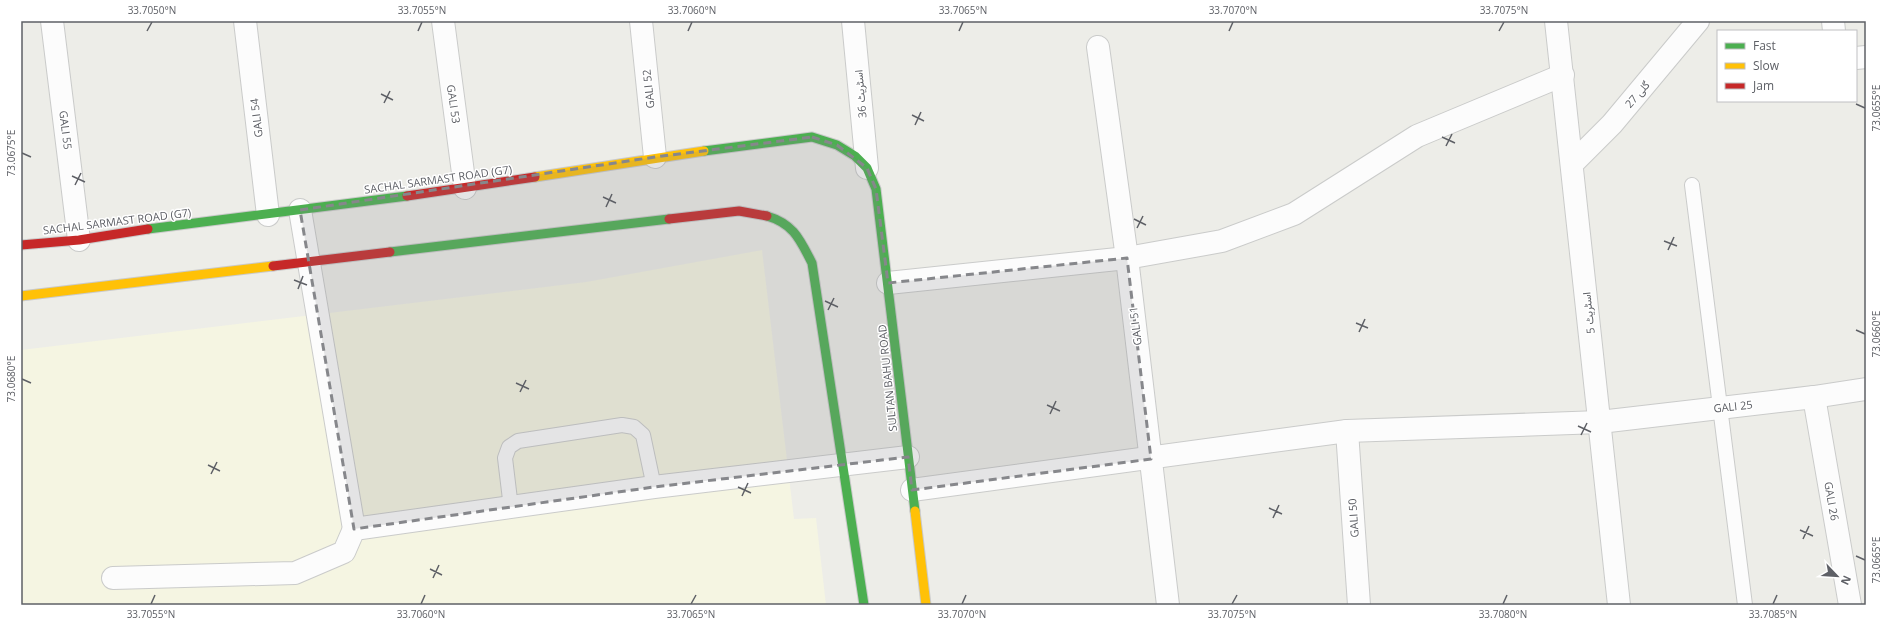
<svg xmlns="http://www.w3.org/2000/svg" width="1887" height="626" font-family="'Open Sans',Vazirmatn,sans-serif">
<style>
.commercial{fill:#f5f5e2}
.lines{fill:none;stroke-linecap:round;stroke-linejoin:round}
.lane-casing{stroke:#cacbca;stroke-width:16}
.street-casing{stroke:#cacbca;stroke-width:24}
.fast-casing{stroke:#cacaca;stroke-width:11}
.slow-casing{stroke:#cacaca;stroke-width:11}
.jam-casing{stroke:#cacaca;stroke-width:11}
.lane{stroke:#fcfcfc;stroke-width:14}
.street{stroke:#fcfcfc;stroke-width:22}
.fast{stroke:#4caf50;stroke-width:9}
.slow{stroke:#ffc107;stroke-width:9}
.jam{stroke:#c62828;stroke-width:9}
.marked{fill:#86878b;fill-opacity:0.2;stroke:#86878b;stroke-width:3;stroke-dasharray:8 5;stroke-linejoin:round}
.ticks{fill:none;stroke:#5e6066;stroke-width:1.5}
.labels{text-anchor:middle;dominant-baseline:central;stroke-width:3;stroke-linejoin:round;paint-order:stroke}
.street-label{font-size:11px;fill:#5e6066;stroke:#fff}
.neatline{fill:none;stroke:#5e6066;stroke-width:1.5}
.ticks-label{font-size:10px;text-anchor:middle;fill:#5e6066}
</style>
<rect width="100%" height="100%" fill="#edede8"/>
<!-- commercial -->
<path class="commercial" d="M 762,250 L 794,519 L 816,518 L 826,605 L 21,605 L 21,350 L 586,282 Z"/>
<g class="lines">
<defs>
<g id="lane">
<path d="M 1692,185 L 1745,605"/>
<path d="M 511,508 L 505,458 L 509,447 L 518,441 L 622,425 L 634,427 L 643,435 L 654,487"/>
</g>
<g id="street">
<path d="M 52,21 L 79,240"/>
<path d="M 245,21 L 268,215"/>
<path d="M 443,21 L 465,188"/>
<path d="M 641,21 L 655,157"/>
<path d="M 853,21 L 867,168"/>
<path d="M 1556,21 L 1619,605"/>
<path d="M 1833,21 L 1834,31"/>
<path d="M 1098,47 L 1127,258 L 1168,605"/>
<path d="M 1856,58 L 1866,57"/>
<path d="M 1572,164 L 1612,124 L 1698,21"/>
<path d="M 300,210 L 354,529"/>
<path d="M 888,283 L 1127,258 L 1222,241 L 1294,214 L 1417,136 L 1563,75"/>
<path d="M 1814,397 L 1850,605"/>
<path d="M 1347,431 L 1359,605"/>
<path d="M 912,490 L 1347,431 L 1600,422 L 1814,397 L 1866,389"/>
<path d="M 113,578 L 295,573 L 344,552 L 354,529 L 654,487 L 908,457"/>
</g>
<g id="fast">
<path d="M 704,151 L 812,137 L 837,145 L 855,156 L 867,168 L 876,189 L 915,511"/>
<path d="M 767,216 C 794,224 800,240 812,263 L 864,605"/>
<path d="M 148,229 L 407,196"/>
<path d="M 390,252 L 669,219"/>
</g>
<g id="slow">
<path d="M 535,177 L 704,151"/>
<path d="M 21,296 L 273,266"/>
<path d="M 915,511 L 926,605"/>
</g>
<g id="jam">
<path d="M 407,196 L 535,177"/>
<path d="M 669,219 L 739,211 L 767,216"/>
<path d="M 21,245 L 79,240 L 148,229"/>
<path d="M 273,266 L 390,252"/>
</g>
</defs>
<!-- lane casing -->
<use href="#lane" class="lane-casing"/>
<!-- street casing -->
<use href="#street" class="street-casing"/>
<!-- fast casing -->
<use href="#fast" class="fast-casing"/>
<!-- slow casing -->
<use href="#slow" class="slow-casing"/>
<!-- jam casing -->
<use href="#jam" class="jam-casing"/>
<!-- lane -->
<use href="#lane" class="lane"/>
<!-- street -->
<use href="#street" class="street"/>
<!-- fast -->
<use href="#fast" class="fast"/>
<!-- slow -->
<use href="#slow" class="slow"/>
<!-- jam -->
<use href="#jam" class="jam"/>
</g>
<!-- marked area -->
<path class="marked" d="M 812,137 L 837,145 L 867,168 L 876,189 L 888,283 L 1127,258 L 1151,459 L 912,490 L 908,457 L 654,487 L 354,529 L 300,210 L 655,157 Z"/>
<!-- ticks -->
<path class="ticks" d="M 147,31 L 152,22M 418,31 L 422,22M 688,31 L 692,22M 959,31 L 963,22M 1229,31 L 1233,22M 1499,31 L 1504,22M 381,94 L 393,100M 384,103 L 390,91M 1856,104 L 1865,108M 912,115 L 924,121M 915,125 L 921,112M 1442,137 L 1455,143M 1446,146 L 1452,134M 22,153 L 31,157M 72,176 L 85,182M 75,185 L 81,173M 603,197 L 616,203M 606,207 L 612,194M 1134,219 L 1146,225M 1137,228 L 1143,216M 1664,241 L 1677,246M 1668,250 L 1674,237M 294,280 L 307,285M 298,289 L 303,276M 825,301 L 838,307M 828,310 L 834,298M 1356,323 L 1368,328M 1856,330 L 1865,334M 1359,332 L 1365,319M 22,379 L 31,383M 516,383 L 529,389M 520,392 L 526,380M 1047,405 L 1060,411M 1050,414 L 1056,401M 1578,426 L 1591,432M 1581,435 L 1587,423M 208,465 L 220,471M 211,474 L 217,462M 738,487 L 751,493M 742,496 L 748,483M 1269,508 L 1282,514M 1273,518 L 1279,505M 1800,530 L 1813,536M 1803,539 L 1809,526M 1856,556 L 1865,560M 430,569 L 442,575M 433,578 L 439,565M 151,604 L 155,595M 421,604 L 425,595M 691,604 L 696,595M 962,604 L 966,595M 1232,604 L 1237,595M 1503,604 L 1507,595M 1773,604 L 1777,595"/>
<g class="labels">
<!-- street labels -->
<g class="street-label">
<text transform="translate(648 89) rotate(-96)">GALI 52</text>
<text transform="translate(860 94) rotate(-95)">اسٹریٹ 36</text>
<text transform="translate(1637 94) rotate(-49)">گلی 27</text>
<text transform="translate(454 104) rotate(82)">GALI 53</text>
<text transform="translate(256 118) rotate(-97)">GALI 54</text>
<text transform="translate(66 130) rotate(83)">GALI 55</text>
<text transform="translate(438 179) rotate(-8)">SACHAL SARMAST ROAD (G7)</text>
<text transform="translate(117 221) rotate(-7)">SACHAL SARMAST ROAD (G7)</text>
<text transform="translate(1588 313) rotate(-96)">اسٹریٹ 5</text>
<text transform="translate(1135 326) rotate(-97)">GALI 51</text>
<text transform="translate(887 378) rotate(-96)">SULTAN BAHU ROAD</text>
<text transform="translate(1733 406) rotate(-6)">GALI 25</text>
<text transform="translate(1832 501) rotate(80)">GALI 26</text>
<text transform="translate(1353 518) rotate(-94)">GALI 50</text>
</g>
</g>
<!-- border -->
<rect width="1887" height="626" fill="none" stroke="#ffffff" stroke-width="44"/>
<!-- legend -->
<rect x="1717" y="30" width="140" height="72" fill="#ffffff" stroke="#bfbfc2"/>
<rect x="1725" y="43" width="20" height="6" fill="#4caf50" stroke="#bfbfc2"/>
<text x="1753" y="50" font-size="12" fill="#5e6066">Fast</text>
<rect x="1725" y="63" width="20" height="6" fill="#ffc107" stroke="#bfbfc2"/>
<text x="1753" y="70" font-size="12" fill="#5e6066">Slow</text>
<rect x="1725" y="83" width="20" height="6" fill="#c62828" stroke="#bfbfc2"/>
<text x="1753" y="90" font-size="12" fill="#5e6066">Jam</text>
<!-- north arrow -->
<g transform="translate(1837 576) rotate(115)" stroke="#ffffff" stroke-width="3" paint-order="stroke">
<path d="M0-3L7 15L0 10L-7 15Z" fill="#5e6066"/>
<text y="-6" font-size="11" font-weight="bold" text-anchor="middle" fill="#5e6066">N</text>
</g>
<rect x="22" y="22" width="1843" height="582" class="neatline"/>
<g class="ticks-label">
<text x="152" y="14">33.7050°N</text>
<text x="422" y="14">33.7055°N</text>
<text x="692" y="14">33.7060°N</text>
<text x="963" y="14">33.7065°N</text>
<text x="1233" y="14">33.7070°N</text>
<text x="1504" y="14">33.7075°N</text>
<text transform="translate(1876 108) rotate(-90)" y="4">73.0655°E</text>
<text transform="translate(11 153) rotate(-90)" y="4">73.0675°E</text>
<text transform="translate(1876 334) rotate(-90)" y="4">73.0660°E</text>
<text transform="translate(11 379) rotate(-90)" y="4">73.0680°E</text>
<text transform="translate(1876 560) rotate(-90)" y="4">73.0665°E</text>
<text x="151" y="618">33.7055°N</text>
<text x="421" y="618">33.7060°N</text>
<text x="691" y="618">33.7065°N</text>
<text x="962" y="618">33.7070°N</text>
<text x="1232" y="618">33.7075°N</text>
<text x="1503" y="618">33.7080°N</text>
<text x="1773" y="618">33.7085°N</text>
</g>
</svg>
